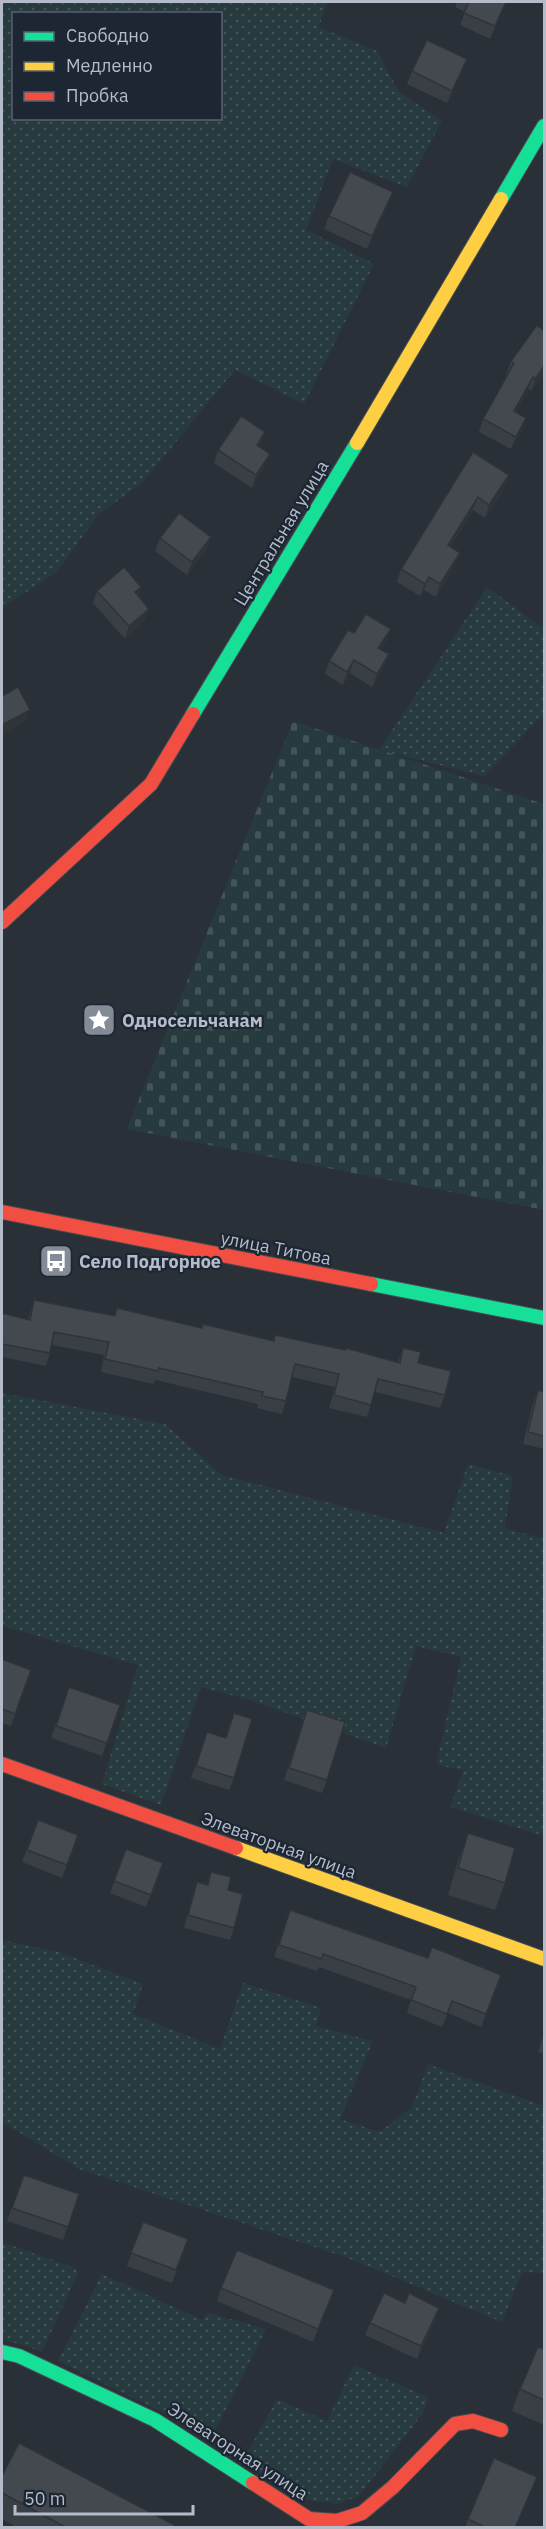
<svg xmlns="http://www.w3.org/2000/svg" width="546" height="2529" font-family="'IBM Plex Sans',sans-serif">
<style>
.cemetery{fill:url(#cemetery-stones)}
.garden{fill:url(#garden-dots);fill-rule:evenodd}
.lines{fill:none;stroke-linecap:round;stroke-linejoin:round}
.fast-casing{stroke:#484c53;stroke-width:16}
.slow-casing{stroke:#484c53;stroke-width:16}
.jam-casing{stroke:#484c53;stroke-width:16}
.fast{stroke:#16e098;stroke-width:14}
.slow{stroke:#ffcf43;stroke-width:14}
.jam{stroke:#f24e42;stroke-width:14}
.wall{fill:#3a3f45}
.shaded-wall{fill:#303338}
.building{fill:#444950;stroke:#303338;stroke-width:1.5}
.labels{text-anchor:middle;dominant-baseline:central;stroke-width:4.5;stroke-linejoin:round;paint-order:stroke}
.street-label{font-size:18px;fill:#b4bcc9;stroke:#1d2633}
.poi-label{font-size:18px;font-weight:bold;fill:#b4bcc9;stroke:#1d2633;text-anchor:start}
</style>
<defs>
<pattern id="cemetery-stones" width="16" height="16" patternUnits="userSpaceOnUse" patternTransform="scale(1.5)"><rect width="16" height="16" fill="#273a3e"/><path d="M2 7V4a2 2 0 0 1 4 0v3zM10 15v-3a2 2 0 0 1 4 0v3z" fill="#445559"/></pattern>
<pattern id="garden-dots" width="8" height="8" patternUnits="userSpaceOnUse" patternTransform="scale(1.5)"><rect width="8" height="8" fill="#273a3e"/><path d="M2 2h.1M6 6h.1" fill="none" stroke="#445559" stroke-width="1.8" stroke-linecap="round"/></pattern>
</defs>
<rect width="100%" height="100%" fill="#2a3038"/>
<!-- cemetery -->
<path class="cemetery" d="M 293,721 L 544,804 L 544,1210 L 127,1129 Z"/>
<!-- garden -->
<g class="garden">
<path d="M 2,2 L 327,2 L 319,27 L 377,51 L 399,92 L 442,121 L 407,187 L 333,159 L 306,230 L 374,264 L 304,404 L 235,370 L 143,482 L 97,516 L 58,571 L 2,608 ZM 14,14 L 220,14 L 220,118 L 14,118 Z"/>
<path d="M 487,587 L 544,629 L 544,714 L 484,776 L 379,750 Z"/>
<path d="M 2,1393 L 165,1424 L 222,1475 L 444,1533 L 468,1464 L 513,1476 L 505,1528 L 544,1539 L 544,1836 L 450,1807 L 463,1771 L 436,1764 L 461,1657 L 416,1646 L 386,1748 L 250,1700 L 201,1687 L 161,1805 L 102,1784 L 138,1665 L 2,1626 Z"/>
<path d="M 2,1940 L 59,1952 L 143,1984 L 133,2014 L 220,2049 L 243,1983 L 321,2008 L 316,2026 L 373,2041 L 340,2119 L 380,2132 L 412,2107 L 428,2064 L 544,2106 L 543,2273 L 522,2272 L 502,2322 L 348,2258 L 79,2169 L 2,2122 Z"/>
<path d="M 2,2242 L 75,2268 L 78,2273 L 42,2352 L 24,2345 L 2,2340 Z"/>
<path d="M 102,2274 L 202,2320 L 208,2313 L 266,2329 L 212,2437 L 58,2361 Z"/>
<path d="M 354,2365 L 428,2397 L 424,2412 L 359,2496 L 337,2504 L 308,2500 L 242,2462 L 277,2399 L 327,2421 Z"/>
</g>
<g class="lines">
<defs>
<g id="fast">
<path d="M 501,199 L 544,126"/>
<path d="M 193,714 L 357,443"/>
<path d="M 371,1284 L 544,1318"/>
<path d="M 2,2352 L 19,2356 L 155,2420 L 253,2483"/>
</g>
<g id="slow">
<path d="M 357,443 L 501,199"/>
<path d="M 236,1848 L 544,1959"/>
</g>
<g id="jam">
<path d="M 2,922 L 151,784 L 193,714"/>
<path d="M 2,1212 L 371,1284"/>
<path d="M 2,1764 L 236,1848"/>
<path d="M 253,2483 L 309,2519 L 337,2521 L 362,2513 L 393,2487 L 455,2424 L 473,2421 L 501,2430"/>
</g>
</defs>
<!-- fast casing -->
<use href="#fast" class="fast-casing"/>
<!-- slow casing -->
<use href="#slow" class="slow-casing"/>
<!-- jam casing -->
<use href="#jam" class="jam-casing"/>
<!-- fast -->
<use href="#fast" class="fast"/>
<!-- slow -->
<use href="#slow" class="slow"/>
<!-- jam -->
<use href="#jam" class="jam"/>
</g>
<!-- wall -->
<g class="wall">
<path d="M 457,2 L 506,2 L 490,39 L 460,25 L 465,12 L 455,7 Z"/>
<path d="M 467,59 L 462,72 L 447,103 L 407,84 L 412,71 Z"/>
<path d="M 388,204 L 367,249 L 324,229 L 329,216 Z"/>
<path d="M 544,328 L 544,372 L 531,391 L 528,389 L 516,412 L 526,418 L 522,431 L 511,449 L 479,432 L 483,419 L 508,375 L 506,374 L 511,361 Z"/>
<path d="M 261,445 L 259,447 L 265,466 L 252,488 L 214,463 L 218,450 Z"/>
<path d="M 473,452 L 509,475 L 504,488 L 485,518 L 473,510 L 450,547 L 460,553 L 455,565 L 436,597 L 424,590 L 420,596 L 397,582 L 401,569 Z"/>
<path d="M 211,537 L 206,550 L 187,575 L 155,551 L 160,538 Z"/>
<path d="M 141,587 L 138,596 L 149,609 L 144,621 L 125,639 L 93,603 L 97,591 Z"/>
<path d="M 391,629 L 386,641 L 381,649 L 389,654 L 384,667 L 372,687 L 350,673 L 343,685 L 325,674 L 329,661 L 354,633 Z"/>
<path d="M 34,1300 L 114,1316 L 117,1308 L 202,1328 L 273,1341 L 275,1335 L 398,1362 L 403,1348 L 418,1363 L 445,1395 L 440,1408 L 375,1392 L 367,1417 L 329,1408 L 335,1387 L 292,1377 L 286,1401 L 282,1414 L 257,1408 L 258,1404 L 155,1380 L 153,1384 L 101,1372 L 104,1355 L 52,1345 L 50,1353 L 46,1366 L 2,1357 L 2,1313 L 28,1320 Z"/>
<path d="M 538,1390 L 544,1392 L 544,1449 L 523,1444 L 533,1403 Z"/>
<path d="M 2,1659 L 31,1670 L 11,1726 L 2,1723 Z"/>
<path d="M 69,1687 L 120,1705 L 102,1756 L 51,1738 Z"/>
<path d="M 307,1710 L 327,1780 L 322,1793 L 284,1780 Z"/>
<path d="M 234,1713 L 234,1778 L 229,1790 L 191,1778 L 207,1732 L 225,1738 Z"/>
<path d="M 38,1820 L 78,1835 L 62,1878 L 22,1862 Z"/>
<path d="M 468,1833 L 505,1883 L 495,1910 L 448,1895 L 458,1861 Z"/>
<path d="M 126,1849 L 163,1863 L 146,1907 L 110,1893 Z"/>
<path d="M 211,1872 L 228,1890 L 234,1928 L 230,1940 L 184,1928 L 193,1894 L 197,1882 L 207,1884 Z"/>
<path d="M 290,1910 L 428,1958 L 501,1975 L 481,2027 L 448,2013 L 442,2027 L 407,2013 L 411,2000 L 319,1967 L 317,1971 L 274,1957 Z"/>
<path d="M 544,2033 L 544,2054 L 538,2052 Z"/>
<path d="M 24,2175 L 79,2194 L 63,2240 L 7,2221 Z"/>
<path d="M 143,2222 L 188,2239 L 172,2283 L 127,2266 Z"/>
<path d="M 221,2288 L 334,2290 L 313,2342 L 217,2301 Z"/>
<path d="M 435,2320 L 417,2359 L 365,2335 L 370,2323 Z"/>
<path d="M 544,2349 L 544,2425 L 512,2411 L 520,2389 Z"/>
<path d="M 2,2476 L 178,2527 L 18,2528 L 2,2519 Z"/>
<path d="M 530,2494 L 516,2528 L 465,2528 L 468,2519 Z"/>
</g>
<!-- shaded-wall -->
<g class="shaded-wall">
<path d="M 467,59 L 462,72 L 447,103 L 452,91 Z"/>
<path d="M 393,192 L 388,204 L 367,249 L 372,236 Z"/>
<path d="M 544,366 L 544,372 L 531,391 L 535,379 Z"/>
<path d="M 533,377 L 528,389 L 509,424 L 514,411 Z"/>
<path d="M 526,418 L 522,431 L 511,449 L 516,437 Z"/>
<path d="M 265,432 L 261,445 L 252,458 L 257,445 Z"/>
<path d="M 270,454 L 265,466 L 252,488 L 256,475 Z"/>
<path d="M 509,475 L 504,488 L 485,518 L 489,505 Z"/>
<path d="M 478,497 L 473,510 L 443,558 L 448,545 Z"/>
<path d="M 211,537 L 206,550 L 187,575 L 192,562 Z"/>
<path d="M 460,553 L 455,565 L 436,597 L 440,584 Z"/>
<path d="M 429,577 L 424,590 L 420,596 L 425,584 Z"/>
<path d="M 141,587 L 136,599 L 135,592 Z"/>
<path d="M 149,609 L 144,621 L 125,639 L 129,626 Z"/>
<path d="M 391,629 L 386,641 L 374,661 L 378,648 Z"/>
<path d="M 389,654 L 384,667 L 372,687 L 377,674 Z"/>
<path d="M 354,660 L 350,673 L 343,685 L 347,672 Z"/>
<path d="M 30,710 L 25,722 L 2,735 L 2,725 Z"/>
<path d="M 439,2308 L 435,2320 L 417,2359 L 421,2346 Z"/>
<path d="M 537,2477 L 516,2528 L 515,2528 Z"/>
</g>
<!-- building -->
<g class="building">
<path d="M 469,2 L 506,2 L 495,26 L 464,13 Z"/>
<path d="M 427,40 L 467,59 L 452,91 L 412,71 Z"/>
<path d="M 350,172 L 393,192 L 372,236 L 329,216 Z"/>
<path d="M 537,325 L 543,330 L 544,328 L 544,366 L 535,379 L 533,377 L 514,411 L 526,418 L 516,437 L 483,419 L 514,363 L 511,361 Z"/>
<path d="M 241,416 L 265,432 L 257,445 L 270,454 L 256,475 L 218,450 Z"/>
<path d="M 473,452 L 509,475 L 489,505 L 478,497 L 448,545 L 460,553 L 440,584 L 429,577 L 425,584 L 401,569 Z"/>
<path d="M 179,513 L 211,537 L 192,562 L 160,538 Z"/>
<path d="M 124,567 L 141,587 L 135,592 L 149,609 L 129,626 L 97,591 Z"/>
<path d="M 366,614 L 391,629 L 378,648 L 389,654 L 377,674 L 354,660 L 347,672 L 329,661 L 348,630 L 354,633 Z"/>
<path d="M 18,687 L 30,710 L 2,725 L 2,696 Z"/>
<path d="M 34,1300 L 115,1316 L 117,1308 L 202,1328 L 203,1324 L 274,1341 L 275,1335 L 345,1350 L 346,1348 L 400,1363 L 403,1348 L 421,1352 L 418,1363 L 451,1371 L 445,1395 L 378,1379 L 371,1405 L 334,1395 L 339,1374 L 295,1364 L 286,1401 L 262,1396 L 263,1392 L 159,1368 L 158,1371 L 105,1359 L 109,1342 L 54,1332 L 50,1353 L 2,1344 L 2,1313 L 30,1320 Z"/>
<path d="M 538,1390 L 544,1392 L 544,1436 L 528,1432 Z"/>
<path d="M 2,1659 L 31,1670 L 15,1714 L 2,1709 Z"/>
<path d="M 69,1687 L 120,1705 L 107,1743 L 56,1726 Z"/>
<path d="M 307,1710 L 345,1722 L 327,1780 L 289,1768 Z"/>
<path d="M 234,1713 L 252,1719 L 234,1778 L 196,1766 L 207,1732 L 226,1738 Z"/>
<path d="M 38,1820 L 78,1835 L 67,1865 L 27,1850 Z"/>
<path d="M 468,1833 L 515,1848 L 505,1883 L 458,1868 Z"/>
<path d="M 126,1849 L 163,1863 L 151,1895 L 114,1881 Z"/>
<path d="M 211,1872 L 231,1877 L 228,1890 L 243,1894 L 234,1928 L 188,1915 L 197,1882 L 208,1885 Z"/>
<path d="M 290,1910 L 428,1958 L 432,1947 L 501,1975 L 486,2014 L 452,2001 L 447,2014 L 411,2000 L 416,1987 L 323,1954 L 322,1959 L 279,1945 Z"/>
<path d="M 24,2175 L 79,2194 L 68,2227 L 12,2208 Z"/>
<path d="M 143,2222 L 188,2239 L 176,2270 L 131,2253 Z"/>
<path d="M 237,2250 L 334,2290 L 318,2329 L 221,2288 Z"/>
<path d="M 384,2293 L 405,2303 L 409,2293 L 439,2308 L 421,2346 L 370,2323 Z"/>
<path d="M 538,2347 L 544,2349 L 544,2400 L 520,2389 Z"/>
<path d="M 19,2443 L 178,2527 L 178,2528 L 67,2528 L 2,2493 L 2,2476 Z"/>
<path d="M 494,2458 L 537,2477 L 515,2528 L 487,2528 L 468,2519 Z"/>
</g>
<!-- icons -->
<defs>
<symbol id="sight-square" viewBox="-11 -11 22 22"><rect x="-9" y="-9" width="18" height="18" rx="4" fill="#848b96" stroke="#1d2633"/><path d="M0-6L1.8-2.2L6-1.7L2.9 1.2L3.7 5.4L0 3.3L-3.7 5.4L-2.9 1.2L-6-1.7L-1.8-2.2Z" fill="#fff"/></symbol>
<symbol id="bus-square" viewBox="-11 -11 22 22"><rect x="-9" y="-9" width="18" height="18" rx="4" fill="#848b96" stroke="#1d2633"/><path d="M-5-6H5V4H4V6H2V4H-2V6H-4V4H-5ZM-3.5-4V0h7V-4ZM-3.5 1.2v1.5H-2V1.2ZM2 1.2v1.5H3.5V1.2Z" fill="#fff"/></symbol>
</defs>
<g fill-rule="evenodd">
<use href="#sight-square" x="80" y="1001" width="38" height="38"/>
<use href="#bus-square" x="37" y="1242" width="38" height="38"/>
</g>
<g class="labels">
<!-- street labels -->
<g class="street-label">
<text transform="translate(281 533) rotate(-59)">Центральная улица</text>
<text transform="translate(276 1248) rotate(11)">улица Титова</text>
<text transform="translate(279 1845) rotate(20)">Элеваторная улица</text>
<text transform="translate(238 2451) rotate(33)">Элеваторная улица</text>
</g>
<!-- poi labels -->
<g class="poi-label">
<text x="122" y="1020">Односельчанам</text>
<text x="79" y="1261">Село Подгорное</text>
</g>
</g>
<!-- border -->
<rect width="546" height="2529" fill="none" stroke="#b4bcc9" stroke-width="6"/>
<!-- legend -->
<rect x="12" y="12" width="210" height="108" fill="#1d2633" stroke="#59626f" stroke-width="1.5"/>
<rect x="24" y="32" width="30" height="9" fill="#16e098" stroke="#59626f" stroke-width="1.5"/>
<text x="66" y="42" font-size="18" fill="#b4bcc9">Свободно</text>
<rect x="24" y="62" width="30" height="9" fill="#ffcf43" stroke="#59626f" stroke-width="1.5"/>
<text x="66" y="72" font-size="18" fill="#b4bcc9">Медленно</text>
<rect x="24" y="92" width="30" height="9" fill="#f24e42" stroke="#59626f" stroke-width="1.5"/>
<text x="66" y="102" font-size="18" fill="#b4bcc9">Пробка</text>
<!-- scale -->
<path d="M15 2505v9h178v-9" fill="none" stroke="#b4bcc9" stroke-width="3"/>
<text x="24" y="2505" font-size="18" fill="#b4bcc9" stroke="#1d2633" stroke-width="4.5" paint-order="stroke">50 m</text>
</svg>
